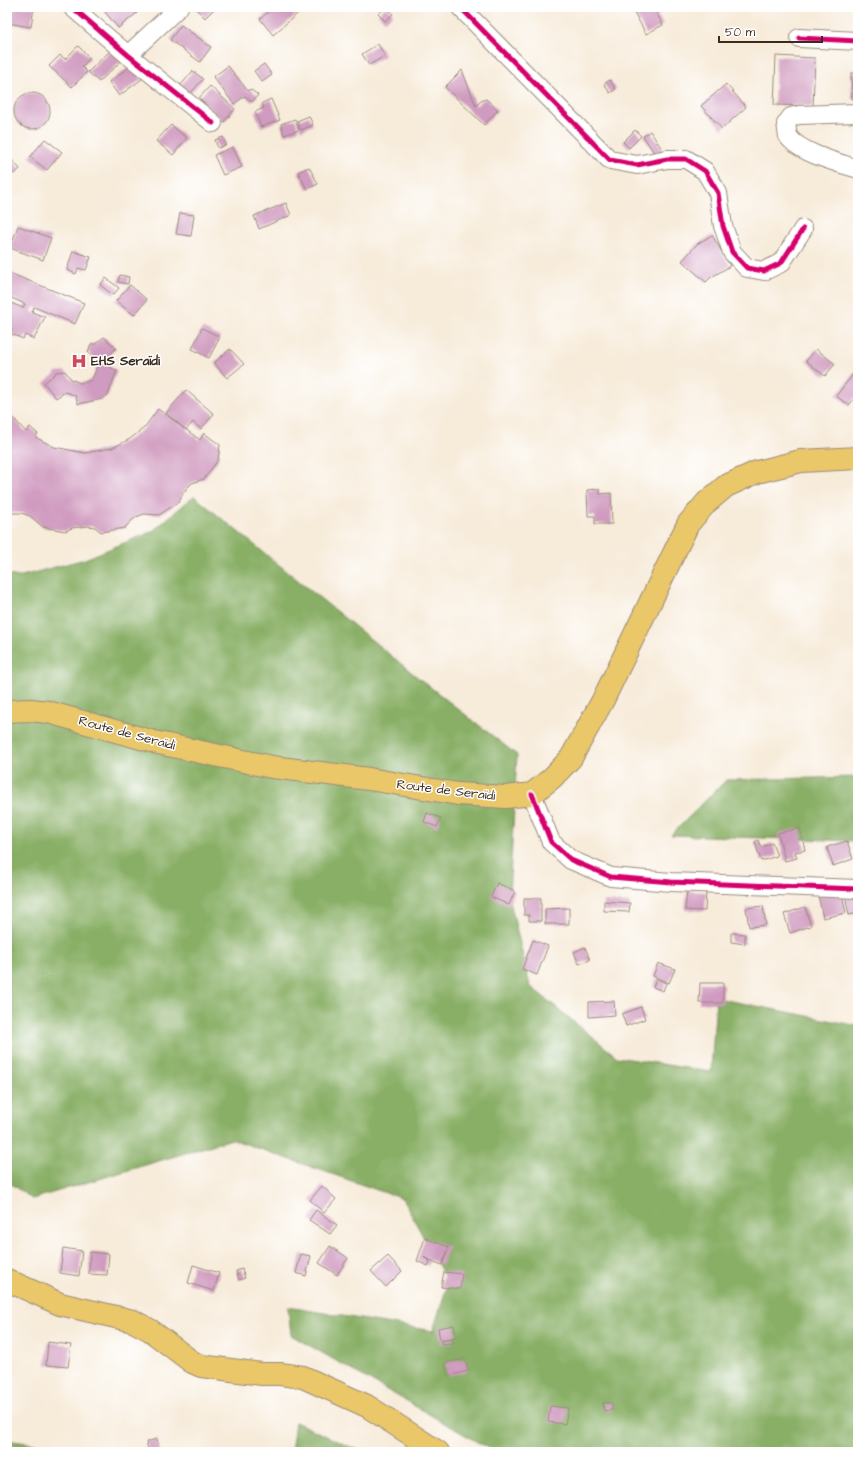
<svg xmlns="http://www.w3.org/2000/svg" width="865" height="1459" font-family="'Architects Daughter',sans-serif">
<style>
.forest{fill:#88af65;stroke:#626c42}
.building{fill:#d09bc0}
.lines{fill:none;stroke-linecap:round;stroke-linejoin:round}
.minor-casing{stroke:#998a7c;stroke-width:20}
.major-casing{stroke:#998a7c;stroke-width:24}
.minor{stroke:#fff;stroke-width:18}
.major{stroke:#eac769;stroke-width:22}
.cycleway-casing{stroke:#fff;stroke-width:8}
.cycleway{stroke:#d6006c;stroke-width:5}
.labels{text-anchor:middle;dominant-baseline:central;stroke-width:3;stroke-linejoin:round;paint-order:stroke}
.poi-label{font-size:13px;font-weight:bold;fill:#3b2a1e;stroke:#fff;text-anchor:start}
.street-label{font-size:13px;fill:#3b2a1e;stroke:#fff}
</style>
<rect width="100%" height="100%" fill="#fff"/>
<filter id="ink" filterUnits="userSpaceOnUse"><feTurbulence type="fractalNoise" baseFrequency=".025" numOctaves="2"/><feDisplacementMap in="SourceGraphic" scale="8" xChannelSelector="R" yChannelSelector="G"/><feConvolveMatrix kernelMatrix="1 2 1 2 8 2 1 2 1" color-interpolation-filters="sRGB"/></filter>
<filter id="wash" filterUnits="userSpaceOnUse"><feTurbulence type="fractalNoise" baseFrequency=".012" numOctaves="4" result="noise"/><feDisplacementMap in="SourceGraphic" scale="16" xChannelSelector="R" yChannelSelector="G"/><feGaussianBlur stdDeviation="0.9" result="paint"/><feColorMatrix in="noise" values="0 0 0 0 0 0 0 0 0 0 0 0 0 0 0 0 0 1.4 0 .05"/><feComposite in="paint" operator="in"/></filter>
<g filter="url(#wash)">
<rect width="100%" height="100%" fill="#f7ebd9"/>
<!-- forest -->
<g class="forest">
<path d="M 194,496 L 416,676 L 517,755 L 509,897 L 530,986 L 617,1057 L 711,1072 L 716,998 L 858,1026 L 858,1452 L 495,1452 L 291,1335 L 288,1307 L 433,1331 L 448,1283 L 403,1199 L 232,1139 L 32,1199 L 7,1181 L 7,574 L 18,577 L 85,559 L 153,531 Z"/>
<path d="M 858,777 L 858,841 L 671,835 L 726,780 Z"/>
<path d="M 295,1422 L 362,1452 L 291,1452 Z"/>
<path d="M 7,1440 L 86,1452 L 7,1452 Z"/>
</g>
<g id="blocks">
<!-- building -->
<g class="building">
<path d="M 7,7 L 34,7 L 31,27 L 7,23 Z"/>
<path d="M 101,7 L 132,7 L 137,13 L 118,28 Z"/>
<path d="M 198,7 L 216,7 L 205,18 L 196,9 Z"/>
<path d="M 274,7 L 305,7 L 273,35 L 260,19 Z"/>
<path d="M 386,7 L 387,7 L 393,14 L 385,21 L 378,14 Z"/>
<path d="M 644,7 L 653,7 L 663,25 L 646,34 L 634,12 Z"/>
<path d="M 181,25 L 211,47 L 200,62 L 170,40 Z"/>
<path d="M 378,44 L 385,56 L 369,65 L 362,54 Z"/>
<path d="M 78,46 L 90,58 L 82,67 L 87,72 L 72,87 L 49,66 L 60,55 L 65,59 Z"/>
<path d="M 111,50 L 121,61 L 99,82 L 88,72 Z"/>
<path d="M 776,56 L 815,58 L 813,106 L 774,105 Z"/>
<path d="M 264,64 L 272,75 L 262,82 L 254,71 Z"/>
<path d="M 132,65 L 142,79 L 119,96 L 109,82 Z"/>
<path d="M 228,66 L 248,91 L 250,89 L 258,95 L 252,102 L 245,96 L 234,104 L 213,77 Z"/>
<path d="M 462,70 L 476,106 L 481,101 L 486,99 L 498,110 L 484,125 L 445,87 Z"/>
<path d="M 193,71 L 203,79 L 190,94 L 180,86 Z"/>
<path d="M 851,73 L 858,73 L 858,99 L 852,99 Z"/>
<path d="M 610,80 L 616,89 L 610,93 L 604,84 Z"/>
<path d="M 726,84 L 746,107 L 722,129 L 701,106 Z"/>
<path d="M 210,86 L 235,109 L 224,122 L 199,98 Z"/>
<circle cx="32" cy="111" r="18"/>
<path d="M 271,99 L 280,120 L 261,127 L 255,112 L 264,108 L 262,103 Z"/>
<path d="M 309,116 L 313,125 L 301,130 L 297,121 Z"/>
<path d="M 295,119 L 299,130 L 284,135 L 281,124 Z"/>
<path d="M 171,125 L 187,138 L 173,155 L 156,141 Z"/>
<path d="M 635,130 L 641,136 L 629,148 L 623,142 Z"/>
<path d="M 650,131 L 662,149 L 655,154 L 643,136 Z"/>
<path d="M 223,137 L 226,145 L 218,148 L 215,140 Z"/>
<path d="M 45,139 L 62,152 L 47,170 L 30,157 Z"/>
<path d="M 233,147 L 242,167 L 223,175 L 214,155 Z"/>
<path d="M 12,160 L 20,169 L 14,174 L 7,167 L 7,165 Z"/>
<path d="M 309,167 L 318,184 L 307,189 L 298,172 Z"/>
<path d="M 286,203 L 291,215 L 259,229 L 254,216 Z"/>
<path d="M 180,213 L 194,215 L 191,236 L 176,234 Z"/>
<path d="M 18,226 L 51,238 L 43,260 L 10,248 Z"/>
<path d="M 712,235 L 730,266 L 710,278 L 706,282 L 682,261 L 697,244 Z"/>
<path d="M 73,251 L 91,257 L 86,270 L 78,268 L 76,274 L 67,270 Z"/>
<path d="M 7,272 L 84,303 L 75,324 L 34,307 L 32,312 L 45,317 L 34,339 L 25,335 L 23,339 L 10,333 L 12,329 L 7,326 L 7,310 L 11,303 L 23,308 L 25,304 L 7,296 Z"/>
<path d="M 120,275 L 129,277 L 128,284 L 118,282 Z"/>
<path d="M 106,278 L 119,288 L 113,295 L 100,285 Z"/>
<path d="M 130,285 L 147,300 L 134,315 L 116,301 Z"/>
<path d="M 202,328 L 220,337 L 209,358 L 192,349 Z"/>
<path d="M 104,337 L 116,348 L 108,357 L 111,368 L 117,370 L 108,395 L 102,399 L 78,404 L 75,395 L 65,392 L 56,398 L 44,383 L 55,374 L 56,372 L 65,371 L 71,379 L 80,383 L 86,382 L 91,380 L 94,375 L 97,366 L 96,361 L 88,352 L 91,344 L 95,344 Z"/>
<path d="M 230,349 L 244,364 L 227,378 L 214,363 Z"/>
<path d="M 816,349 L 835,364 L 825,376 L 806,361 Z"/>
<path d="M 858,368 L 858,394 L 849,405 L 836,396 Z"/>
<path d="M 186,390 L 214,414 L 201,429 L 193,422 L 186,430 L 166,413 Z"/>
<path d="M 158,409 L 200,440 L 204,433 L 220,445 L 218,460 L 204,479 L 192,483 L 186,489 L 182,495 L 179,502 L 159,515 L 144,514 L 136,517 L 129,523 L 125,528 L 101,532 L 95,527 L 88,526 L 72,528 L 65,531 L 43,527 L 30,516 L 21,513 L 7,513 L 7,411 L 26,432 L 30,427 L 38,434 L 35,437 L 54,447 L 85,453 L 112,448 L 130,439 L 144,428 Z"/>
<path d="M 599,489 L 600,494 L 611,493 L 612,524 L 595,524 L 595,516 L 588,516 L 587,490 Z"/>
<path d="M 427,813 L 441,818 L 437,827 L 424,822 Z"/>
<path d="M 800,828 L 805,850 L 795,852 L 797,858 L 785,861 L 778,833 Z"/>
<path d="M 758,840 L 761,847 L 772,843 L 777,856 L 761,861 L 755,842 Z"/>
<path d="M 847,841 L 853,859 L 833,866 L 827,847 Z"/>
<path d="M 497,883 L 515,891 L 509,905 L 491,897 Z"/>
<path d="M 841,890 L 846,913 L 823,918 L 818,895 Z"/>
<path d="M 687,891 L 706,892 L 705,911 L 685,910 Z"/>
<path d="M 858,892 L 858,913 L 849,915 L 845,895 Z"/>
<path d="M 524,898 L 541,898 L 541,921 L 529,921 L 529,915 L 524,915 Z"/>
<path d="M 604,901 L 630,903 L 629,912 L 604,911 Z"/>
<path d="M 763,906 L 766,925 L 749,927 L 746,908 Z"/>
<path d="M 805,907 L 811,926 L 790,933 L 784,914 Z"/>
<path d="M 569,908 L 569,924 L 545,924 L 545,909 Z"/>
<path d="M 731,933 L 745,934 L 745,944 L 731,942 Z"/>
<path d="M 533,940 L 548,946 L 537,975 L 522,969 Z"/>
<path d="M 585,947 L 590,960 L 579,964 L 574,952 Z"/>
<path d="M 658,963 L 675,969 L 669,983 L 653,976 Z"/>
<path d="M 656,979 L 666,983 L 663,991 L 653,987 Z"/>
<path d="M 700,983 L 723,983 L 723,1003 L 699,1003 Z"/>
<path d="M 614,1001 L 615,1015 L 589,1017 L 589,1002 Z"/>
<path d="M 641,1007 L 645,1019 L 626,1026 L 622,1014 Z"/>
<path d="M 322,1186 L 336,1199 L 324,1213 L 310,1200 Z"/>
<path d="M 316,1210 L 337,1225 L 330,1234 L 309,1220 Z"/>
<path d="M 425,1238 L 449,1247 L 442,1265 L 423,1257 L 430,1261 L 428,1266 L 417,1261 Z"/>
<path d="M 330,1246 L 348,1258 L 337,1275 L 319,1263 Z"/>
<path d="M 63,1248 L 82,1251 L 79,1276 L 60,1273 Z"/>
<path d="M 90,1252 L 109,1254 L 107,1275 L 89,1274 Z"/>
<path d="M 301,1254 L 311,1256 L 306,1276 L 296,1273 Z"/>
<path d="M 388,1256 L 402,1271 L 386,1287 L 371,1271 Z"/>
<path d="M 193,1265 L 219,1273 L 214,1291 L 188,1283 Z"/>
<path d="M 242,1269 L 245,1278 L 239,1280 L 236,1271 Z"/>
<path d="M 444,1272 L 462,1274 L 460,1289 L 441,1287 Z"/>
<path d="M 454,1325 L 456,1337 L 440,1340 L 438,1328 Z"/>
<path d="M 453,1339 L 453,1343 L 441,1344 L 441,1341 Z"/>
<path d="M 48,1342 L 71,1345 L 68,1367 L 46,1365 Z"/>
<path d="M 465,1359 L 468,1371 L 448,1376 L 445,1363 Z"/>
<path d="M 603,1403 L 612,1403 L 612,1410 L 604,1411 Z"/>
<path d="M 550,1406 L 568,1408 L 565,1424 L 548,1422 Z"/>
<path d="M 157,1439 L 160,1452 L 149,1452 L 146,1442 Z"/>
</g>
</g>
</g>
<g filter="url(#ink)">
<use href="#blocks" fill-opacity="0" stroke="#998a7c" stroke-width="1"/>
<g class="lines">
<defs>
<g id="minor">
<path d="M 72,7 L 128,55 L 213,123"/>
<path d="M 460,7 L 610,160 L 637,165 L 667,159 L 686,159 L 705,171 L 718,193 L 723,226 L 732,252 L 747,268 L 764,271 L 781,263 L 803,229"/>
<path d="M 799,38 L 858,41"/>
<path d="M 128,55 L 179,7"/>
<path d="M 858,113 L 799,115 L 791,117 L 786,124 C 787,127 787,133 788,136 C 799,153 839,163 858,169"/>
<path d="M 532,794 L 551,842 L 571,860 L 611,877 L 671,882 L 858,889"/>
</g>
<g id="major">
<path d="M 7,711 L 30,710 L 48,712 L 158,743 L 272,767 L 369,779 L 458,794 L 506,797 L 532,794 L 552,778 L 571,758 L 603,700 L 688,524 L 707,502 L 726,486 L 757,472 L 801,461 L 858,458"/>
<path d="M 7,1280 L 60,1304 L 133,1321 L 150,1330 L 192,1362 L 201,1366 L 262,1374 L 280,1374 L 303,1377 L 367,1406 L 438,1452"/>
</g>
</defs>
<!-- minor casing -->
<use href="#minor" class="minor-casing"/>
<!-- major casing -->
<use href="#major" class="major-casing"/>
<!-- minor -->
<use href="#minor" class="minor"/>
<!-- major -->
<use href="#major" class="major"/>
<defs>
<g id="cycleway">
<path d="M 72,7 L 128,55 L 213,123"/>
<path d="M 460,7 L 610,160 L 637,165 L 667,159 L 686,159 L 705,171 L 718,193 L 723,226 L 732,252 L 747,268 L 764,271 L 781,263 L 803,229"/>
<path d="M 799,38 L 858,41"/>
<path d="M 532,794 L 551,842 L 571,860 L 611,877 L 671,882 L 858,889"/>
</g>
</defs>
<!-- cycleway casing -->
<use href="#cycleway" class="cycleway-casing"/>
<!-- cycleway -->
<use href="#cycleway" class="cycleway"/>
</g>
</g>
<!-- icons -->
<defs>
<symbol id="hospital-bare" viewBox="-9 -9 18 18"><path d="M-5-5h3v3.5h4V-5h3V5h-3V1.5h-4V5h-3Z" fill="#d1495b" stroke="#fff" stroke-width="2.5" paint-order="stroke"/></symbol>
</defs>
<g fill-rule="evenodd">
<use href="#hospital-bare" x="68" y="350" width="22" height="22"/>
</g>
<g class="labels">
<!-- poi labels -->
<g class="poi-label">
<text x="91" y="361">EHS Seraïdi</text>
</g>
<!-- street labels -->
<g class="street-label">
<text transform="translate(127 733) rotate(15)">Route de Seraïdi</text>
<text transform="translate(446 790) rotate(7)">Route de Seraïdi</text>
</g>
</g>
<!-- margin -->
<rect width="865" height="1459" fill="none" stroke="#fff" stroke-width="24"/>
<!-- scale -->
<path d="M719 36v6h103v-6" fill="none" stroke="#3b2a1e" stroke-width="2"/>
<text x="725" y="36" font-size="12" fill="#3b2a1e" stroke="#ffffff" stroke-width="3" paint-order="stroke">50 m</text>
</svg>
